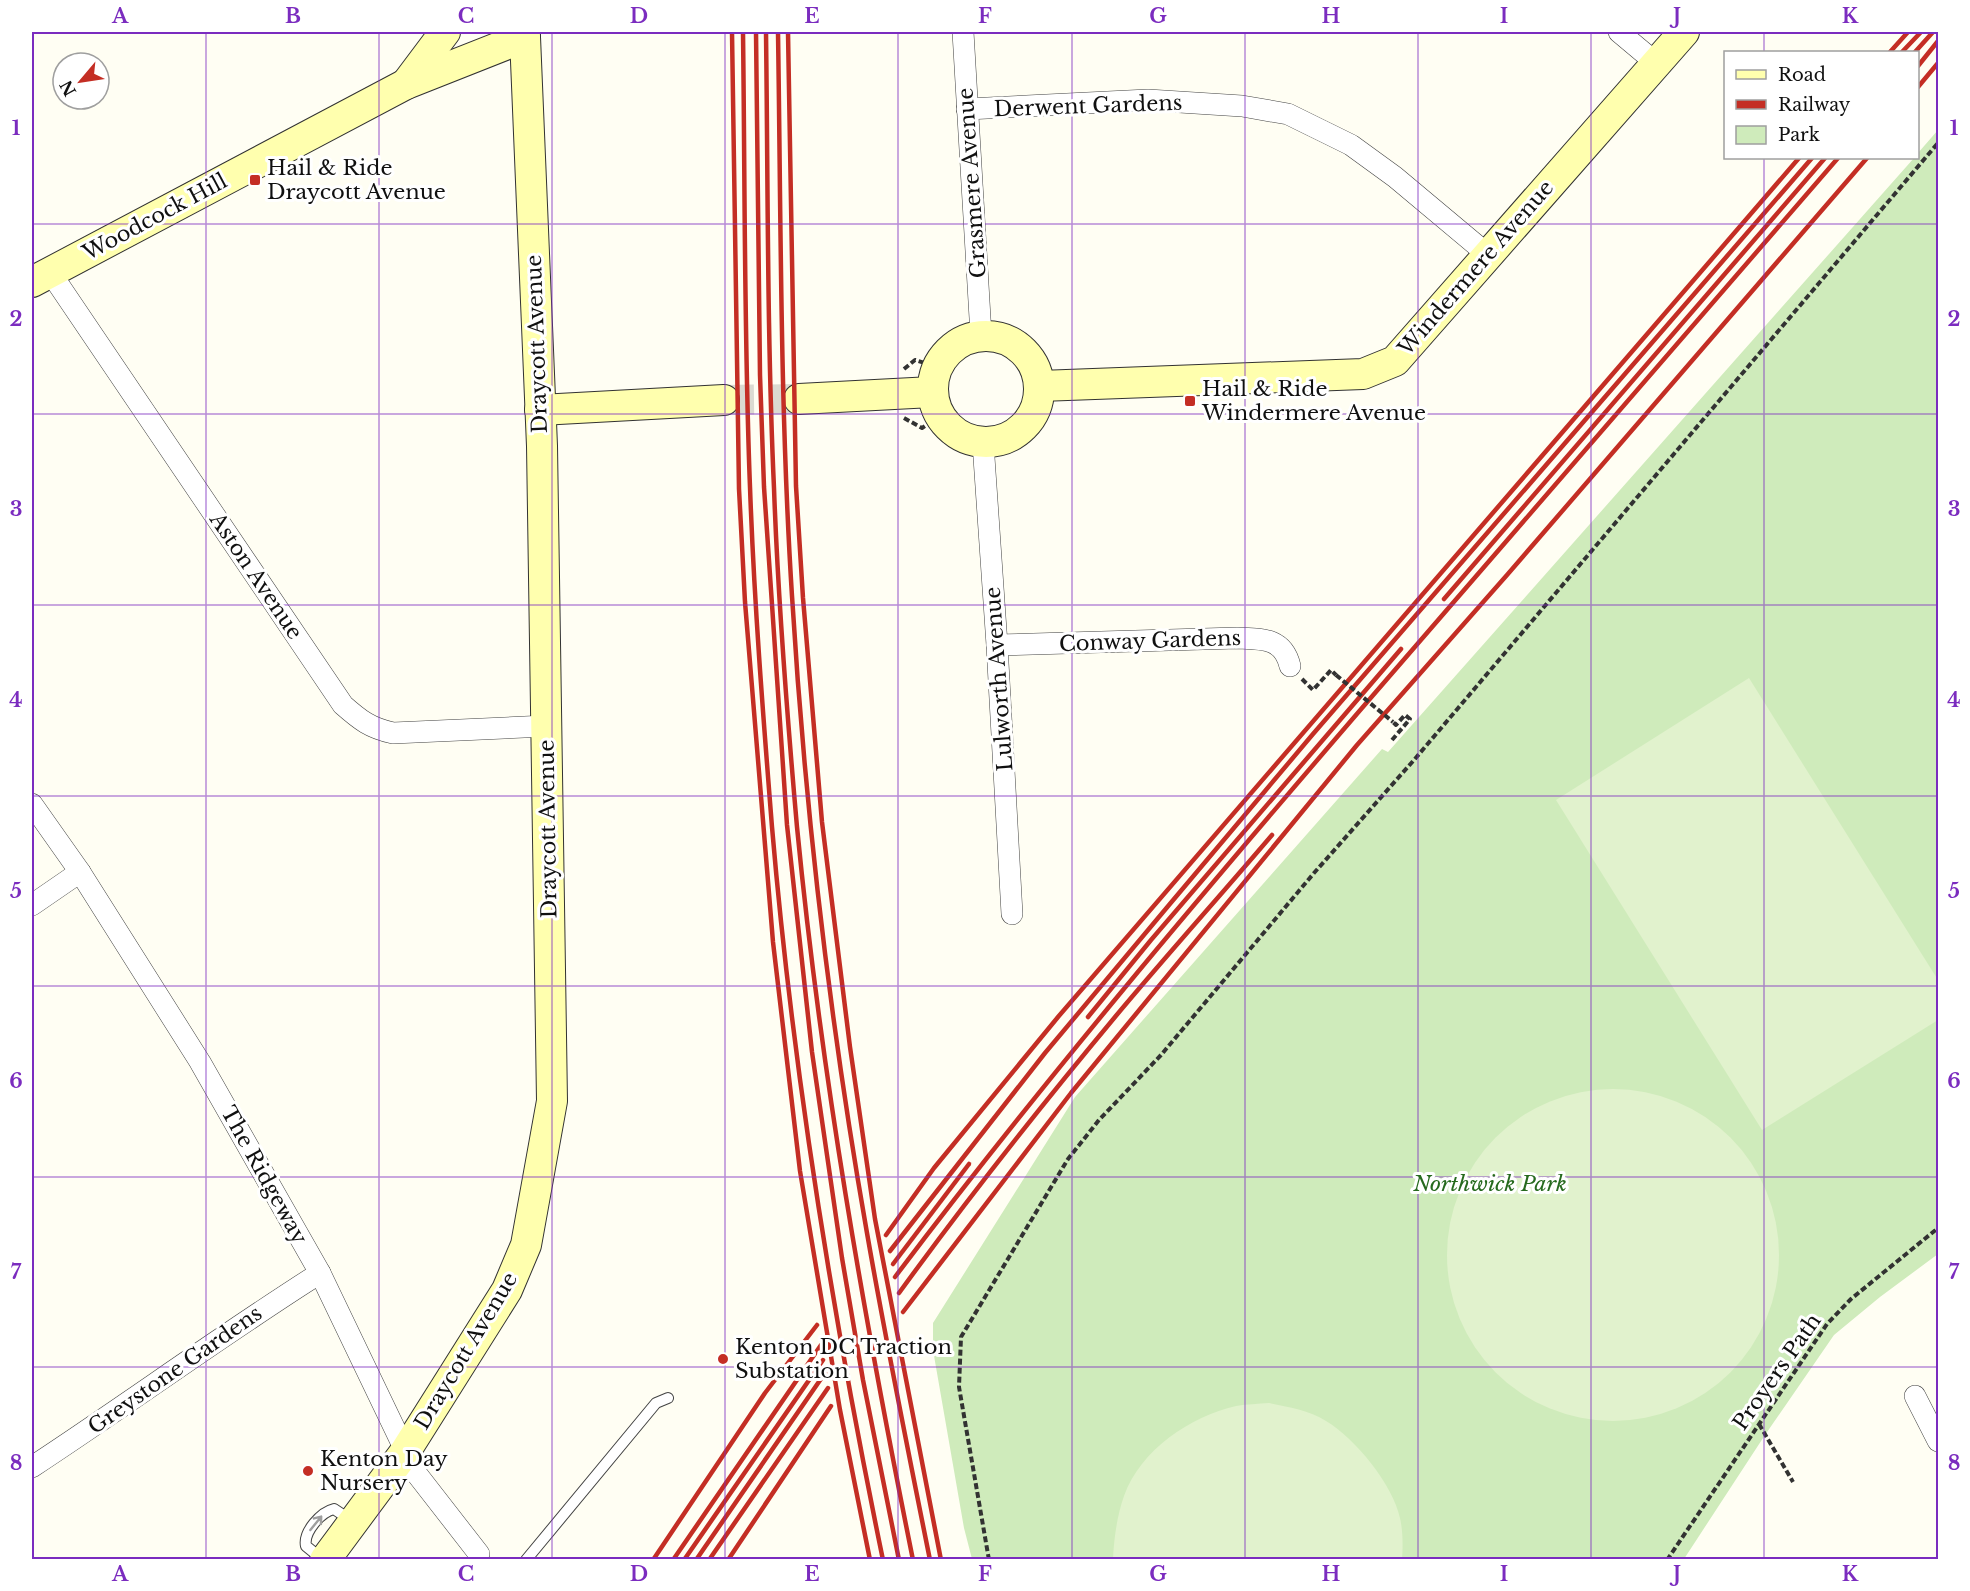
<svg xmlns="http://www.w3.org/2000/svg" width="1970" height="1591" font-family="'Libre Baskerville',serif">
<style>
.green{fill:#cfebbb}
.pitch{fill:#e1f2cd}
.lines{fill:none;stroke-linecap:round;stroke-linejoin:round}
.secondary-tunnel{stroke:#dbdad1;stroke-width:30;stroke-dasharray:30 15;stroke-linecap:butt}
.lane-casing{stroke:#434343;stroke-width:12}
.street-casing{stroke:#434343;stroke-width:22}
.secondary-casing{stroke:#323232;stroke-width:32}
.path{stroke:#323232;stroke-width:4;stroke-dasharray:6 3;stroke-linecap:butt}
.lane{stroke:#fff;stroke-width:10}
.street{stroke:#fff;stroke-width:21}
.secondary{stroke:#ffffae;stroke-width:30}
.rail{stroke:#c42e24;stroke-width:4.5}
.path-bridge{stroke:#323232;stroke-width:4;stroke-dasharray:6 3;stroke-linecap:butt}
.oneway{stroke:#9f9f9f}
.grid{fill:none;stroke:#7b2cbf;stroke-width:1.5;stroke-opacity:0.55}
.poi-dot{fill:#c42e24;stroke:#fff;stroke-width:2}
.labels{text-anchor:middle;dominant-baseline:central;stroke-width:6;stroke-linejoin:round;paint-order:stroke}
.street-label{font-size:21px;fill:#101010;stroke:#fff}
.poi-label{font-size:21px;fill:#101010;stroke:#fff;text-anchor:start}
.park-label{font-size:21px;font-style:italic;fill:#266a1e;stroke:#fff}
.neatline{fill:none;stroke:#7b2cbf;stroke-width:2}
.grid-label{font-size:20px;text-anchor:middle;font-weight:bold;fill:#7b2cbf}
</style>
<rect width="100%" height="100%" fill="#fffef3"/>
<!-- green -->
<path class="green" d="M 1938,130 L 1938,1254 L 1880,1297 L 1834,1335 L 1765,1435 L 1684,1559 L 972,1559 L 964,1528 L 933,1350 L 933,1323 L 1075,1097 L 1382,749 L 1388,752 L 1914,158 L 1918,158 L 1918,153 Z"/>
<!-- pitch -->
<g class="pitch">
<path d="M 1749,678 L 1938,980 L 1938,1020 L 1762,1130 L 1556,800 Z"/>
<circle cx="1613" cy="1255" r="166"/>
<path d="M 1269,1403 C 1288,1407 1309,1410 1326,1421 C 1355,1438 1393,1485 1400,1518 C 1403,1531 1403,1547 1402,1559 L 1113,1559 C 1114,1538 1117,1516 1124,1496 C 1141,1449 1190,1417 1236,1406 C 1247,1404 1258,1404 1269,1403 Z"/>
</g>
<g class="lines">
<!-- secondary-tunnel -->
<path class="secondary-tunnel" d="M 724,400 L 799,399"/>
<defs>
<g id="lane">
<path d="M 322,1559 L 306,1546 C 303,1532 321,1512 334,1509 L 352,1521"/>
<path d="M 526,1560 L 656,1403 L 668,1398"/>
</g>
<g id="street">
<path d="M 963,32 L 981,335"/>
<path d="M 1619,32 L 1656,63"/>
<path d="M 967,109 L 1148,100 L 1242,106 L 1288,114 L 1351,145 L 1395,177 L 1487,254"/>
<path d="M 50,272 L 343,705 C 360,720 370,728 393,733 L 546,726"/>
<path d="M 983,443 L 997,645 L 1012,914"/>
<path d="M 997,645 L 1237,638 C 1261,639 1283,637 1290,666"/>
<path d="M 32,804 L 80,872 L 200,1062 L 320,1273 L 416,1473 L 479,1554"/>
<path d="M 32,905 L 80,872"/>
<path d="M 1915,1396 L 1938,1441"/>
<path d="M 32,1467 C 128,1404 222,1335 320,1273"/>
</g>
<g id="secondary">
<path d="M 406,84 L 445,32"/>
<path d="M 32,282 L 406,84 L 525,37"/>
<circle cx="986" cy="389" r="53"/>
<path d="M 1040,386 L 1363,374 L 1395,361 L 1684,32"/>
<path d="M 799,399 L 932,392"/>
<path d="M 540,410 L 724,400"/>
<path d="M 325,1560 L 405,1452 L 507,1290 L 526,1245 L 552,1101 L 542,446 L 525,37 L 523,32"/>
</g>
</defs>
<!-- lane casing -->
<use href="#lane" class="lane-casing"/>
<!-- street casing -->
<use href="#street" class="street-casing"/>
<!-- secondary casing -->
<use href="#secondary" class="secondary-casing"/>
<!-- path -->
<g class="path">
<path d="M 904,369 L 915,360 L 937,367"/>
<path d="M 904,418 L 922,428 L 940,416"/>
<path d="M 1302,679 L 1313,690 L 1331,670 L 1336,675"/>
<path d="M 1392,740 L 1410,719 L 1405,715 L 1396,725 L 1393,722"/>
<path d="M 1759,1424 L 1793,1482"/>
<path d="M 989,1560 L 959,1387 L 961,1337 L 1068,1159 L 1099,1120 L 1161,1055 L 1314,873 L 1414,760 L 1938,143"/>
<path d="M 1667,1560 L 1827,1324 L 1851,1299 L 1938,1228"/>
</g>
<!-- lane -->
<use href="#lane" class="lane"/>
<!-- street -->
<use href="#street" class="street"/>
<!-- secondary -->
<use href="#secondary" class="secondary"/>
<!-- rail -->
<g class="rail">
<path d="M 732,32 L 739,489 L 745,602 L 773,942 L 800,1171 L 840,1410 L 870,1560"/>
<path d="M 743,32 C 745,183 744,336 750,487 C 754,600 763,714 772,827 C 793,1073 833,1318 883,1560"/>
<path d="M 756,32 L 760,375 L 764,487 L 787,825 L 812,1052 L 842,1258 L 863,1380 L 899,1560"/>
<path d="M 766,32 C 768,183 767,336 774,488 C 778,601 787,714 797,827 C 821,1073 864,1317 913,1560"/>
<path d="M 778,32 C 781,220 780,408 792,596 C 805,809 830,1023 867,1233 C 886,1342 908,1451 930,1560"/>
<path d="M 788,32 L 796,486 L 803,598 L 822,822 L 850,1047 L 875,1219 L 941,1560"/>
<path d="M 1890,52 L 1908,32"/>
<path d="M 1902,52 L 1921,32"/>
<path d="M 1915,52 L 1933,32"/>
<path d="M 1918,66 L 1938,41"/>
<path d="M 1918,87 L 1938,63"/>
<path d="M 1444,599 L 1825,158"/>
<path d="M 1088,1017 L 1151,940 L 1401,649"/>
<path d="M 886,1235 L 934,1168 L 1058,1017 L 1799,158"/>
<path d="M 890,1251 L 1045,1053 L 1169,905 L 1313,734 L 1812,158"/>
<path d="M 893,1264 L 969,1164"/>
<path d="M 895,1277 C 1043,1081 1202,894 1362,708 C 1520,524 1679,341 1838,158"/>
<path d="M 899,1293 C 968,1198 1040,1107 1115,1017 C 1166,956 1220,896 1272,835"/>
<path d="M 903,1312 L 1071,1093 L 1357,745 L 1507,575 L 1867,158"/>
<path d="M 653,1560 L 765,1393 L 817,1325"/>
<path d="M 673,1560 L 821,1345"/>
<path d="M 684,1560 L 823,1360"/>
<path d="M 696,1560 L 825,1373"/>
<path d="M 709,1560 L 828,1388"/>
<path d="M 728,1560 L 831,1406"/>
</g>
<!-- path-bridge -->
<path class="path-bridge" d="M 1336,675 L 1393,722"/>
</g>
<!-- one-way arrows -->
<defs><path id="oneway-shaft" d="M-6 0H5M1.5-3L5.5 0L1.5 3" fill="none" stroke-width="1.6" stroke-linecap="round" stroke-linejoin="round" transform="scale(1.5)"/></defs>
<use class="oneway" href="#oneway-shaft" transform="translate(316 1523) rotate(-51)"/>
<!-- grid -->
<path class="grid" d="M 206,32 L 206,1560M 379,32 L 379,1560M 552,32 L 552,1560M 725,32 L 725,1560M 898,32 L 898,1560M 1072,32 L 1072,1560M 1245,32 L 1245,1560M 1418,32 L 1418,1560M 1591,32 L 1591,1560M 1764,32 L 1764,52M 1764,158 L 1764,1560M 32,224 L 1938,224M 32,414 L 1938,414M 32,605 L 1938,605M 32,796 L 1938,796M 32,986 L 1938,986M 32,1177 L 1938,1177M 32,1367 L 1938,1367"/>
<!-- markers -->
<g class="poi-dot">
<rect x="249" y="174" width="12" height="12" rx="3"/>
<rect x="1184" y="395" width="12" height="12" rx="3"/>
<circle cx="723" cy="1359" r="6"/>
<circle cx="308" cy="1471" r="6"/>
</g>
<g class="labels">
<!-- street labels -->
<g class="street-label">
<text transform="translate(1088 106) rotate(-2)">Derwent Gardens</text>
<text transform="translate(972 183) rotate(-94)">Grasmere Avenue</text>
<text transform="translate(155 217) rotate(-28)">Woodcock Hill</text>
<text transform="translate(1476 268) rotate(-49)">Windermere Avenue</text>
<text transform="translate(537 344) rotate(-92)">Draycott Avenue</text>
<text transform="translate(256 576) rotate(56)">Aston Avenue</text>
<text transform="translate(1150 641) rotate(-2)">Conway Gardens</text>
<text transform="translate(999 679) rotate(-94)">Lulworth Avenue</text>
<text transform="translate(548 829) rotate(-91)">Draycott Avenue</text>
<text transform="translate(264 1175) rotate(61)">The Ridgeway</text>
<text transform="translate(466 1351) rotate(-59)">Draycott Avenue</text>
<text transform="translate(175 1370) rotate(-35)">Greystone Gardens</text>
<text transform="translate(1777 1372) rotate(-55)">Proyers Path</text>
</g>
<!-- poi labels -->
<g class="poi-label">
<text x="267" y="168">Hail &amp; Ride<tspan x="267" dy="24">Draycott Avenue</tspan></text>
<text x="1202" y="389">Hail &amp; Ride<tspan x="1202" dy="24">Windermere Avenue</tspan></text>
<text x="735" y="1347">Kenton DC Traction<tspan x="735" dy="24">Substation</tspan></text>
<text x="320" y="1459">Kenton Day<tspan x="320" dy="24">Nursery</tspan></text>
</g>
<!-- park labels -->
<g class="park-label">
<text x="1490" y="1184">Northwick Park</text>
</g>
</g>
<!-- border -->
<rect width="1970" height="1591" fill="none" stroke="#ffffff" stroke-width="66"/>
<!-- legend -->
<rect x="1724" y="51" width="195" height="108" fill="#ffffff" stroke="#9f9f9f" stroke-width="1.5"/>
<rect x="1736" y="70" width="30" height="9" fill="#ffffae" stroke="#9f9f9f" stroke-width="1.5"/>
<text x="1778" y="81" font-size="18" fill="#101010">Road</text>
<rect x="1736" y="100" width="30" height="9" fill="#c42e24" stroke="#9f9f9f" stroke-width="1.5"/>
<text x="1778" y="111" font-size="18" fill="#101010">Railway</text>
<rect x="1736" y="126" width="30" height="18" fill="#cfebbb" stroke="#9f9f9f" stroke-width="1.5"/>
<text x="1778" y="141" font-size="18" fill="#101010">Park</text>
<!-- north arrow -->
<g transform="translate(81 81) rotate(241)"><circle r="28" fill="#ffffff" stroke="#9f9f9f" stroke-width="1.5"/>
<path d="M0-4.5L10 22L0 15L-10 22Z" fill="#c42e24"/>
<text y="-9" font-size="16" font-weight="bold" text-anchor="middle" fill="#101010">N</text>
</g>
<rect x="33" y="33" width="1904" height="1525" class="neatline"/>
<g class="grid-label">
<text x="120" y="23">A</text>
<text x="293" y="23">B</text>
<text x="466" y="23">C</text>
<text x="639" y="23">D</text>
<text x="812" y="23">E</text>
<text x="985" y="23">F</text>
<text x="1158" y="23">G</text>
<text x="1331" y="23">H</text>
<text x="1504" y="23">I</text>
<text x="1677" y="23">J</text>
<text x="1850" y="23">K</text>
<text x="16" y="135">1</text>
<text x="1954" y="135">1</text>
<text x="16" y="326">2</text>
<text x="1954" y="326">2</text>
<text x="16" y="516">3</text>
<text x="1954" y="516">3</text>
<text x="16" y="707">4</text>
<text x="1954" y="707">4</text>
<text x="16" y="898">5</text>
<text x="1954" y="898">5</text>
<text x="16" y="1088">6</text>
<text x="1954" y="1088">6</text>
<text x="16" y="1279">7</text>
<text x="1954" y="1279">7</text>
<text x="16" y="1470">8</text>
<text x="1954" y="1470">8</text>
<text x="120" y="1581">A</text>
<text x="293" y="1581">B</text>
<text x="466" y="1581">C</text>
<text x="639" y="1581">D</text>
<text x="812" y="1581">E</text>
<text x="985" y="1581">F</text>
<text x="1158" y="1581">G</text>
<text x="1331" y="1581">H</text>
<text x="1504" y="1581">I</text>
<text x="1677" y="1581">J</text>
<text x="1850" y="1581">K</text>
</g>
</svg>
